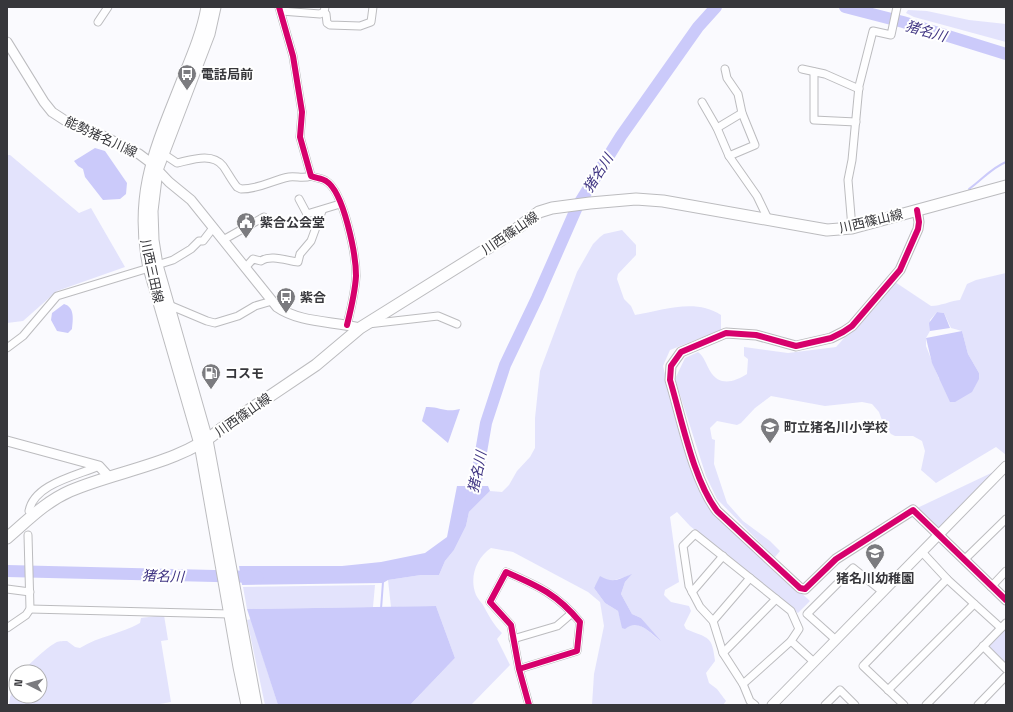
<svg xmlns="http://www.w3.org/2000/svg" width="1013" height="712" font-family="'Space Grotesk','Noto Sans JP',sans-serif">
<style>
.green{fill:#e3e3fc;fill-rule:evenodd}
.water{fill:#cbcafa}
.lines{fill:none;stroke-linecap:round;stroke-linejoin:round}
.stream{stroke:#cbcafa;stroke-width:2}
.river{stroke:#cbcafa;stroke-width:12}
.street-casing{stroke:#bcbcbf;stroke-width:9}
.secondary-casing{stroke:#bcbcbf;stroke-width:11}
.primary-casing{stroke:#bcbcbf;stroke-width:13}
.street{stroke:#fefeff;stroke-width:7}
.secondary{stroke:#fefeff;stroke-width:9}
.primary{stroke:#fefeff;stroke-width:11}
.cycleway-casing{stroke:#fff;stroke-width:8}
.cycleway{stroke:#d6006c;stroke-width:6}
.labels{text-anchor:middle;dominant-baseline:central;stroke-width:4;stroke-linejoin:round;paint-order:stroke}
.poi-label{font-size:13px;font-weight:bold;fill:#37373b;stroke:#fff;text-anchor:start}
.street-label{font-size:13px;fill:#37373b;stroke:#fff}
.water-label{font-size:14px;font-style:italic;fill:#3f3482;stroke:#fff}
</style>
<rect width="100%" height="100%" fill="#fafafe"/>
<!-- green -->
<g class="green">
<path d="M 908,10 L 927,11 L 969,20 L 1006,24 L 1006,42 L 914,17 L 906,13 Z"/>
<path d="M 7,155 L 10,155 L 79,213 L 91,208 L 125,267 L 57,291 L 23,321 L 7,323 Z"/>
<path d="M 622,230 L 636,245 L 636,255 L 618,274 L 617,279 L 624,299 L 631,306 L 635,315 C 663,310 696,298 721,315 L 721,330 L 670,350 L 663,366 L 671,398 L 701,495 L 715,515 L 810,601 L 798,613 L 690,526 L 677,512 L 670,517 L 679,582 L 665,590 L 664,595 L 671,602 L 689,606 L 691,611 L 684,625 L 686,629 C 709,639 712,635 715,661 L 706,673 L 709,683 L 717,689 L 726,701 L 723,705 L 592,705 L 594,674 L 604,626 L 600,602 L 588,592 L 513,552 L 491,548 C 476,558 469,578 476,595 C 478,599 481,602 483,605 C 489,616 493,624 502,633 L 497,639 L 510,665 L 471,705 L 410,705 L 455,658 L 436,606 L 391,607 L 388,580 L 421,575 L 439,575 L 445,561 L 454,550 L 466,526 L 469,512 L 490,491 L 502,492 L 509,485 L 517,471 L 530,457 L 535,448 L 535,418 L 540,371 L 577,272 L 593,244 L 600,237 L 604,234 ZM 631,575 L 625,582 L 621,594 L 632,614 L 641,618 L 659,640 C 648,631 638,618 625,628 L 623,628 L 618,611 L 605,603 L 594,588 L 595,586 Z"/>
<path d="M 1006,273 L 1006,455 L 996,447 L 936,483 L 921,470 L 925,451 L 922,441 L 913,436 L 895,436 L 891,434 L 884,426 L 879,412 L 872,404 L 862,402 L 825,406 L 771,396 L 755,408 L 741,423 L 737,425 L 717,421 L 710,428 L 712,439 L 715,440 L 714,464 L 727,503 L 743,521 L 770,541 L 780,551 L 775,557 L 771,554 L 717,499 L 706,476 L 675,379 L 685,358 L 698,352 C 704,356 706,364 710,371 C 720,387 734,382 747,374 L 748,359 L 744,356 L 744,347 L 788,353 L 836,347 L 895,282 L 931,306 C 941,306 950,301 960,300 L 967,284 L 976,280 ZM 937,312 L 944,313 L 951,328 L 962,331 L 968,354 L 979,373 L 939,379 L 926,346 L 926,338 L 930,331 L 930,320 Z"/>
<path d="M 1006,466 L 939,535 L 913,510 Z"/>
<path d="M 375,585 L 373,607 L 247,609 L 243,587 Z"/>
<path d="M 164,615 L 168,640 L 161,641 L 171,702 L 154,705 L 9,705 L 10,697 L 16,685 L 16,696 L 40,696 L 40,672 L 23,672 C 26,666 50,645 57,642 C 59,641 64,641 67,641 L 75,647 L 80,648 C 99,636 121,634 140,623 L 141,618 Z"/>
<path d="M 251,619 L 278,705 L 265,705 L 247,620 Z"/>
<path d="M 1006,623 L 1006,669 L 983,646 Z"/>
</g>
<!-- water -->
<g class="water">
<path d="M 95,148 L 105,151 L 127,183 L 126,194 L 120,199 L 103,200 L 85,177 L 83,169 L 78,166 L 74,161 Z"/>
<path d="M 64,304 C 75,307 73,320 72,329 L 68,333 L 57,331 L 51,320 L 52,313 Z"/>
<path d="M 937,312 L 944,313 L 950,328 L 930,331 L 929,323 Z"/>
<path d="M 962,331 L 968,354 L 979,373 L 979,379 L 972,392 L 955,402 L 950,402 L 932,363 L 926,338 Z"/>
<path d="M 426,407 C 439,406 444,413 460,409 L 448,443 L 422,421 Z"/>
<path d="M 457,486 L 488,486 L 490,491 L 469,512 L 466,526 L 454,550 L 445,561 L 439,575 L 421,575 L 388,580 L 383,583 L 242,585 L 239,566 L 342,566 L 381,562 L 425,553 L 447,537 Z"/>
<path d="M 632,574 L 625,582 L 621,594 L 632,614 L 641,618 L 661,641 C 649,632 638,618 625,629 L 622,628 L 618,611 L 605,603 L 594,588 L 600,576 C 614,584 618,579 632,574 Z"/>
<path d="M 436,606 L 455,658 L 410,705 L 278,705 L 247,609 Z"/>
</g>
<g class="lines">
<!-- stream -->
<g class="stream">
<path d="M 969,189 C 982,180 991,168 1006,162"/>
<path d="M 381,609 L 383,582"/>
</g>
<!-- river -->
<g class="river">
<path d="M 845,7 L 903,22 L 1006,54"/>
<path d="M 471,500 L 474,493 L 486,423 L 505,365 L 537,298 L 577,207 L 621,136 L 698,27 L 716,7"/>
<path d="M 7,571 L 258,577"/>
</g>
<defs>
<g id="street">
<path d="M 279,7 L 293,56 L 302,112 L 300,137 L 311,176 C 315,178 322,178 326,181 C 344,192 356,255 356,276 C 355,293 351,309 347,325"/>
<path d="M 281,11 L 320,14 L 324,12 L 325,7"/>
<path d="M 324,12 L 326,14 L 327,23 L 330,25 L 360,26 L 371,22 L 373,7"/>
<path d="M 98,22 L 108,7"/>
<path d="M 725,69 L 727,78 L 738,94 L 742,113 L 755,145 L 729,156"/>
<path d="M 802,69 L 825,74 L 859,89"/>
<path d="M 814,72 L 814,120 L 856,122"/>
<path d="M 702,102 L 717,128 L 729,156 L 757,196 L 769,221"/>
<path d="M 717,128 L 742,113"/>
<path d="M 162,153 L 177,163 C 191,160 212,152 223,166 C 228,173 232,181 237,187 L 241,189 C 261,189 272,180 289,177 C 297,176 303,179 311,176"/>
<path d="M 299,199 L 307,214 L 340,204"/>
<path d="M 852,228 L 848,180 L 852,160 L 859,86 L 873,31 L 891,35 L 897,7"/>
<path d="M 223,240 L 264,217"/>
<path d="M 157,265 L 173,260 L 191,249 L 199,241 L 203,241 L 213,228"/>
<path d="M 245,268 L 253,259 L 261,261 C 270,254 288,261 298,262 L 300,254 L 311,241 L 322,211"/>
<path d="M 169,305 L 207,321 L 215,323 L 238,316 L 255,306 L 272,301"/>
<path d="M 368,324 L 438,316 L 457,324"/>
<path d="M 7,348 L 23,336 L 57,296 L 149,268"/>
<path d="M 29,511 C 34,484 76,476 99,466"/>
<path d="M 965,559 L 1006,519"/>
<path d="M 947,579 L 1001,628"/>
<path d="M 991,587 L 1006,571"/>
<path d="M 7,589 L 30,592"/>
<path d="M 692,592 L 723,556"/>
<path d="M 30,609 L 230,614"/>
<path d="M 713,621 L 750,578"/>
<path d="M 7,628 L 26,615 L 30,609 L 28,535"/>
<path d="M 513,639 L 557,626 L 572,613"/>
<path d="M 836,640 L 807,614 L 853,568 L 883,592"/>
<path d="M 983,646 L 1006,669"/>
<path d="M 723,653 L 776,599"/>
<path d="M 519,669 L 577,651 L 580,622 C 557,594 538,586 506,572 L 490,602 L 511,625 L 519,669 L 529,705"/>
<path d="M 743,684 L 791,641"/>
<path d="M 888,690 L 974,604"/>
<path d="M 755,705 L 750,701 L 743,684 L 723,653 L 713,621 L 700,607 L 689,586 L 683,546 L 695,534 L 791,611 L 799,629 L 791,641 L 814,662"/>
<path d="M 825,705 L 840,690 L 855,705"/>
<path d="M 904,705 L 863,666 L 947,579 L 922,552"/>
<path d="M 926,705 L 1006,623"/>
<path d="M 978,705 L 1006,676"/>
</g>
<g id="secondary">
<path d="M 7,42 L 44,102 L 52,112 L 72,125 L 103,136 L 139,154 L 151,163 L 169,182 L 191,200 L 277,307 C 300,323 333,321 360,328"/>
<path d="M 917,210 L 919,222 L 918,229 L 900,270 L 852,326 L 843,332 L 831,338 L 796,346 L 756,335 L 726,333 L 681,352 L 671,366 L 670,380 C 682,420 693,479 717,511 L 800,588 L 805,589 L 836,559 L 913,510 L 1006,600"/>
<path d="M 7,441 L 99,466 L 109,477"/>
<path d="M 772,705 L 1006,466"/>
</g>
<g id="primary">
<path d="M 207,7 C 203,30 194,52 185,74 C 158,144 133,190 149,268 L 200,444 L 239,667 L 247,705"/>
<path d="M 215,7 L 209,34 L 157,170 L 152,211 L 153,240 L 157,265 L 207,440 L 256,705"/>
<path d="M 7,538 C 27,521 45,502 70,491 C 119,470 179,464 221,429 L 316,365 L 360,328 L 504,238 L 539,212 L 552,208 L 590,203 L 636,199 L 663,201 L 827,230 L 852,228 L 1006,186"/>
</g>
</defs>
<!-- street casing -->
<use href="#street" class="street-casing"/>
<!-- secondary casing -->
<use href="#secondary" class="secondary-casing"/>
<!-- primary casing -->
<use href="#primary" class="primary-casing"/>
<!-- street -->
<use href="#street" class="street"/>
<!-- secondary -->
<use href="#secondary" class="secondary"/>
<!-- primary -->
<use href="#primary" class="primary"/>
<defs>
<g id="cycleway">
<path d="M 279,7 L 293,56 L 302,112 L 300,137 L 311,176 C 315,178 322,178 326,181 C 344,192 356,255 356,276 C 355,293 351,309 347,325"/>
<path d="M 917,210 L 919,222 L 918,229 L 900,270 L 852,326 L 843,332 L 831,338 L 796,346 L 756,335 L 726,333 L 681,352 L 671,366 L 670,380 C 682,420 693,479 717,511 L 800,588 L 805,589 L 836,559 L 913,510 L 1006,600"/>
<path d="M 519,669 L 577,651 L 580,622 C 557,594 538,586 506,572 L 490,602 L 511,625 L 519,669 L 529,705"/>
</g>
</defs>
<!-- cycleway casing -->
<use href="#cycleway" class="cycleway-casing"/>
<!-- cycleway -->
<use href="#cycleway" class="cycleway"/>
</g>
<!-- icons -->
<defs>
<symbol id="bus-pin" viewBox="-11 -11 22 30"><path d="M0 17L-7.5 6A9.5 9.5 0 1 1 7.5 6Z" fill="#7b7b7f" stroke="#fff"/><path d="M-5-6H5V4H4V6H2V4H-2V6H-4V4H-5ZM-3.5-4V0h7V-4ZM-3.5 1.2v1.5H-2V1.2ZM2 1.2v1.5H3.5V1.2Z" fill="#fff"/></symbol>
<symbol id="civic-pin" viewBox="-11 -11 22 30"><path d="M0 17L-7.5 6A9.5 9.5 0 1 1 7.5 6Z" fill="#7b7b7f" stroke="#fff"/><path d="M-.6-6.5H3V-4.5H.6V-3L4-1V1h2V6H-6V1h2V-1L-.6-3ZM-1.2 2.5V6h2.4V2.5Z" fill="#fff"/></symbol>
<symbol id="fuel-pin" viewBox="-11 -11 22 30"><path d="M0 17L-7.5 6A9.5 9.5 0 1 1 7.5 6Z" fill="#7b7b7f" stroke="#fff"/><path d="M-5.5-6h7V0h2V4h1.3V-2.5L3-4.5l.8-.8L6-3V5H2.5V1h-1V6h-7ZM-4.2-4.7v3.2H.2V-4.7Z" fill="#fff"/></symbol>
<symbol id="school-pin" viewBox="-11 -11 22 30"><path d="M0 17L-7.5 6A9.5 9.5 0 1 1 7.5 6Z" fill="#7b7b7f" stroke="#fff"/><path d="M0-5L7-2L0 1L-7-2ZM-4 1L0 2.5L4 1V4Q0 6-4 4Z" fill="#fff"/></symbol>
</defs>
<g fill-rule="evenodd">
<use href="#bus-pin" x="176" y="63" width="22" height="30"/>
<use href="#civic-pin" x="235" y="211" width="22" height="30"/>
<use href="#bus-pin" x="275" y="286" width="22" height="30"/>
<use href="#fuel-pin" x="200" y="362" width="22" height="30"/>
<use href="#school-pin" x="759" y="416" width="22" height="30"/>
<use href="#school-pin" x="864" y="542" width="22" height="30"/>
</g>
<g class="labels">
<!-- poi labels -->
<g class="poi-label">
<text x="201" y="74">電話局前</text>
<text x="260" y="222">紫合公会堂</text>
<text x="300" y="297">紫合</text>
<text x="225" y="373">コスモ</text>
<text x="784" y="427">町立猪名川小学校</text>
<text x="875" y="578" text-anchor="middle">猪名川幼稚園</text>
</g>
<!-- street labels -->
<g class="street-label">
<text transform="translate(101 137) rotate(25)">能勢猪名川線</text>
<text transform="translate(871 221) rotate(-13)">川西篠山線</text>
<text transform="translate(510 233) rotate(-34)">川西篠山線</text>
<text transform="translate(152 271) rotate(78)">川西三田線</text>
<text transform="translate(243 415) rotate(-35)">川西篠山線</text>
</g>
<!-- water labels -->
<g class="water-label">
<text transform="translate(926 31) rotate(16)">猪名川</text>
<text transform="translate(598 173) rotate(-58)">猪名川</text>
<text transform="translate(477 472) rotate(-78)">猪名川</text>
<text transform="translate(163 576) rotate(2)">猪名川</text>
</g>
</g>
<!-- border -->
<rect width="1013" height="712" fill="none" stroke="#37373b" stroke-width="16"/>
<!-- north arrow -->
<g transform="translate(28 684) rotate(276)"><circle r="19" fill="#ffffff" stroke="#afafb1"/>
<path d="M0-3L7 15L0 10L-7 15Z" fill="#7b7b7f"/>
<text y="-6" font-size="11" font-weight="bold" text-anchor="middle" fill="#37373b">N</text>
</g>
</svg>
